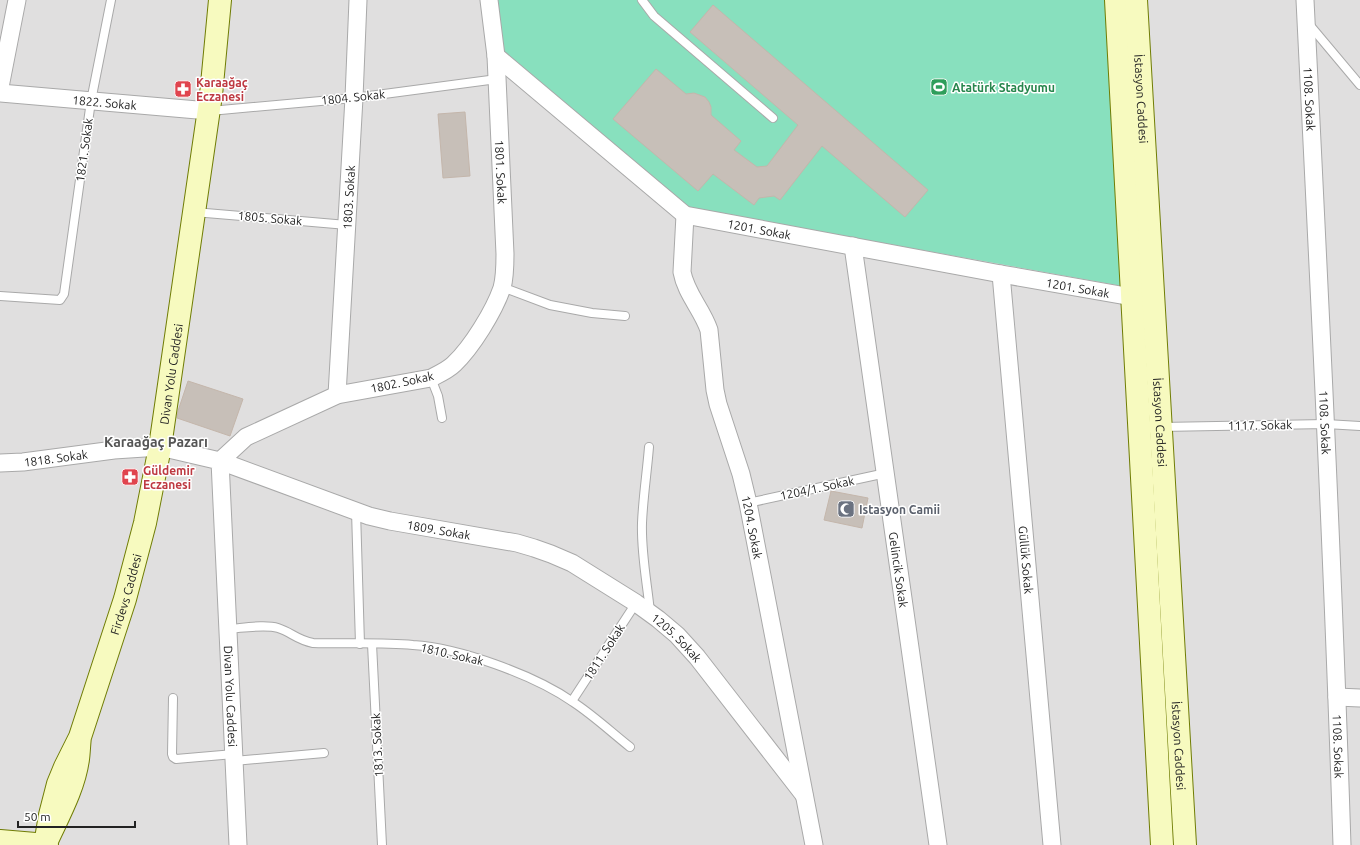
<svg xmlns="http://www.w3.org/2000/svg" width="1360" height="845" font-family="Ubuntu,sans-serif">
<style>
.residential{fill:#e0dfdf}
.pitch{fill:#88e0be}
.building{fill:#c7bfb8;stroke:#c4b6ab}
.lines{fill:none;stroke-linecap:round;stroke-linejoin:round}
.lane-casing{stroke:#a9a9a9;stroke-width:10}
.street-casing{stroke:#a9a9a9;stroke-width:19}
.secondary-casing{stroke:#707d05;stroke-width:24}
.lane{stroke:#fff;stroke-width:8}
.street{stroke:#fff;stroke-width:17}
.secondary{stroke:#f7fabf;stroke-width:22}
.labels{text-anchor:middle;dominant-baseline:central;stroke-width:3;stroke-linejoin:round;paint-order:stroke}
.health-label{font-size:12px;font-weight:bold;fill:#be3a42;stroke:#fff;text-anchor:start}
.leisure-label{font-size:12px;font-weight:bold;fill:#27864d;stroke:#fff;text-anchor:start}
.street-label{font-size:12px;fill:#222;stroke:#fff}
.worship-label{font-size:12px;font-weight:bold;fill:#5b616d;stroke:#fff;text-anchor:start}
.quarter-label{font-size:14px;font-weight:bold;fill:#555;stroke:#fff}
</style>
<rect width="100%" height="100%" fill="#f2efe9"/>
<!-- residential -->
<rect class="residential" x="0" y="0" width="1360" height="845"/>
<!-- pitch -->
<path class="pitch" d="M 495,0 L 1107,0 L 1122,286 L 688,208 L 501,55 Z"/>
<!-- building -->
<g class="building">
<path d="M 713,5 L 928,190 L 905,217 L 822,146 L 780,200 L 774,196 L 759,198 L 754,205 L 713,174 L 698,191 L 613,119 L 656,69 L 686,94 L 694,93 L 705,97 L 709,102 L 711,107 L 711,115 L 741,141 L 734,150 L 757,167 L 767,166 L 798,125 L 690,32 Z"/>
<path d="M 465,112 L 470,176 L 443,178 L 438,114 Z"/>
<path d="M 188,381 L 243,399 L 230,436 L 177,418 L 178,411 Z"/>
<path d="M 831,491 L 868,498 L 862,528 L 824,520 Z"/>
</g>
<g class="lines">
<defs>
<g id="lane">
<path d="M 642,0 L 654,16 L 773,118"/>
<path d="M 1308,23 L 1360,85"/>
<path d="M 210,111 L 354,98 L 497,79"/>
<path d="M 194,212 L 347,225"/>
<path d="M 502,287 L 550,305 L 592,313 L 625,316"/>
<path d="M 0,296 L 60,300 L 64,294 L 91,101 L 111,0"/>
<path d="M 431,378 L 438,396 L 442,418"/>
<path d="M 1161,427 L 1326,424 L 1360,426"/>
<path d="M 649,447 C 647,472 643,498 642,523 C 641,553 647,582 650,612"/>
<path d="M 748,503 L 886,473"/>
<path d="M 356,511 L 360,644"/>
<path d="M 228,629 C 243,628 265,624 278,628 C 291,632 297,640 313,643 C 346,644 380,642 413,645 C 460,648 534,675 573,702 C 593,715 611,732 630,747"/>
<path d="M 372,644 L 382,845"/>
<path d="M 173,698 L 172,754 L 173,757 L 176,759 L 234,754"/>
<path d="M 572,701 L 636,603"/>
<path d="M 234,761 L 324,753"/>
</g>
<g id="street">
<path id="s1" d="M 489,0 L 496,56 L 685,215 L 1001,274 L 1132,297"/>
<path id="s2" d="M 1305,0 C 1319,282 1333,563 1342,845"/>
<path id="s3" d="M 496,56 L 505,254 C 505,265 505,277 502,288 C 494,311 472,347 454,364 C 448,370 439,374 431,378 L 337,395 L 246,437 L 220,461 L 369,516 L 390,521 L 517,543 L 534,548 L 551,554 L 572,563 L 636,603 L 658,619 L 677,635 L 697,657 L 804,795"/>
<path d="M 0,87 L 17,0"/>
<path id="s4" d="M 0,93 L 209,111"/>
<path id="s5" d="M 685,215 L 682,272 C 686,294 702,309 709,330 L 715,390 L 718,404 L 741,474 L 748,503 L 814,845"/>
<path id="s6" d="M 853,246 L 938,845"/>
<path id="s7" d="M 1001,274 L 1052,845"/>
<path id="s8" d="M 337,395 L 354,98 L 358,0"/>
<path id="s9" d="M 0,463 L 23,462 L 114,450 L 160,447 L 220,461 L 238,845"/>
<path d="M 1337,697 L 1360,698"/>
</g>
<g id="secondary">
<path d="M 1116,0 L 1162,845"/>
<path id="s10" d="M 1136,0 L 1185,845"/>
<path id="s11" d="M 80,737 C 79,744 79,752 78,759 C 74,789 57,818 45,845 L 50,815 L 58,784 L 65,767 L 80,737 L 125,599 L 145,523 L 160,447 L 211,95 L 220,0"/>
<path d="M 0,841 L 47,845"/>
</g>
</defs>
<!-- lane casing -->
<use href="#lane" class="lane-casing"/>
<!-- street casing -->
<use href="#street" class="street-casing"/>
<!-- secondary casing -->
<use href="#secondary" class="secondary-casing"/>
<!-- lane -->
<use href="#lane" class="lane"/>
<!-- street -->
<use href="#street" class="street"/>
<!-- secondary -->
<use href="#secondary" class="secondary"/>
</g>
<!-- icons -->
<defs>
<symbol id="stadium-square" viewBox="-11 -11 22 22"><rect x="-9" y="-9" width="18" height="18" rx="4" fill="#2e9e5b" stroke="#fff"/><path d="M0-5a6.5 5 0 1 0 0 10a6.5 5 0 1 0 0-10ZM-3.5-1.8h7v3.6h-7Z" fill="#fff"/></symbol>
<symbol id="pharmacy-square" viewBox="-11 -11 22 22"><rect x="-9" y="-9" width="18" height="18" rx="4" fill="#e0444e" stroke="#fff"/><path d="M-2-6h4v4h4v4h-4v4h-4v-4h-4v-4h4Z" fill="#fff"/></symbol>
<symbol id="mosque-square" viewBox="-11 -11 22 22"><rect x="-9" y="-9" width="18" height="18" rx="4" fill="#6b7280" stroke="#fff"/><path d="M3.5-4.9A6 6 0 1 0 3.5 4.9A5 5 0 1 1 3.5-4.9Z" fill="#fff"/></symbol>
</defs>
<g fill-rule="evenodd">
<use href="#stadium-square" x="929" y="77" width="20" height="20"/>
<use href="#pharmacy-square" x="173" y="79" width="20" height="20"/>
<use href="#pharmacy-square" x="120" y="467" width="20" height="20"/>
<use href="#mosque-square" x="836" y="499" width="20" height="20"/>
</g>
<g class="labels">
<!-- health labels -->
<g class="health-label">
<text x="196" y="82">Karaağaç<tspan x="196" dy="14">Eczanesi</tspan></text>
<text x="143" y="470">Güldemir<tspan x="143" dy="14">Eczanesi</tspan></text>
</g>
<!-- leisure labels -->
<g class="leisure-label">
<text x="952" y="87">Atatürk Stadyumu</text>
</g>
<!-- street labels -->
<g class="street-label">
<text transform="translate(353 97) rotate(-6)">1804. Sokak</text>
<text stroke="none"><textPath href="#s10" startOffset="99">İstasyon Caddesi</textPath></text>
<text stroke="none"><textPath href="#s2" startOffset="99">1108. Sokak</textPath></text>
<text stroke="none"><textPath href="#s4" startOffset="105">1822. Sokak</textPath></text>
<text transform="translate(84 150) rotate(-82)">1821. Sokak</text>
<text stroke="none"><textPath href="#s3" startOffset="116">1801. Sokak</textPath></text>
<text stroke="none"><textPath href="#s8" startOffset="198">1803. Sokak</textPath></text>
<text transform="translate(270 218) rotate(5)">1805. Sokak</text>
<text stroke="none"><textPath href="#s1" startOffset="379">1201. Sokak</textPath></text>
<text stroke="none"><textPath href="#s1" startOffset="703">1201. Sokak</textPath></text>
<text stroke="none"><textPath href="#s11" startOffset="604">Divan Yolu Caddesi</textPath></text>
<text transform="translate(402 382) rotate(-12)">1802. Sokak</text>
<text stroke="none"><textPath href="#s2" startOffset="423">1108. Sokak</textPath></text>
<text stroke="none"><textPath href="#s10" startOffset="423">İstasyon Caddesi</textPath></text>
<text transform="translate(1260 425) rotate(-1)">1117. Sokak</text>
<text stroke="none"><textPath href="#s9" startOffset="56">1818. Sokak</textPath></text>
<text transform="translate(817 488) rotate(-12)">1204/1. Sokak</text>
<text stroke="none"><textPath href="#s5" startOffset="324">1204. Sokak</textPath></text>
<text stroke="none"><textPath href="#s3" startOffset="811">1809. Sokak</textPath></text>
<text stroke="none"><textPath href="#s7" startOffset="287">Güllük Sokak</textPath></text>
<text stroke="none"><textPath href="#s6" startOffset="327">Gelincik Sokak</textPath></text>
<text stroke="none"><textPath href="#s11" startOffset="379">Firdevs Caddesi</textPath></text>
<text stroke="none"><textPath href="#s3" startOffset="1078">1205. Sokak</textPath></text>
<text transform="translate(604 652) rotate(-57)">1811. Sokak</text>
<text transform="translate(452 654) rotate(13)">1810. Sokak</text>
<text stroke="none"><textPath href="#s9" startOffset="458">Divan Yolu Caddesi</textPath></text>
<text transform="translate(377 745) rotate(-93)">1813. Sokak</text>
<text stroke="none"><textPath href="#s10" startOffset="747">İstasyon Caddesi</textPath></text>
<text stroke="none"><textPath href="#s2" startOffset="747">1108. Sokak</textPath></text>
</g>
<!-- worship labels -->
<g class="worship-label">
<text x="859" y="509">Istasyon Camii</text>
</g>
<!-- quarter labels -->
<g class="quarter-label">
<text x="156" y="442">Karaağaç Pazarı</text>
</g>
</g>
<!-- scale -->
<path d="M18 821v6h117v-6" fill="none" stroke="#222222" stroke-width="2"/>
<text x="24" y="821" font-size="12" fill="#222222" stroke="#ffffff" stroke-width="3" paint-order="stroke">50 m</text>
</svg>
